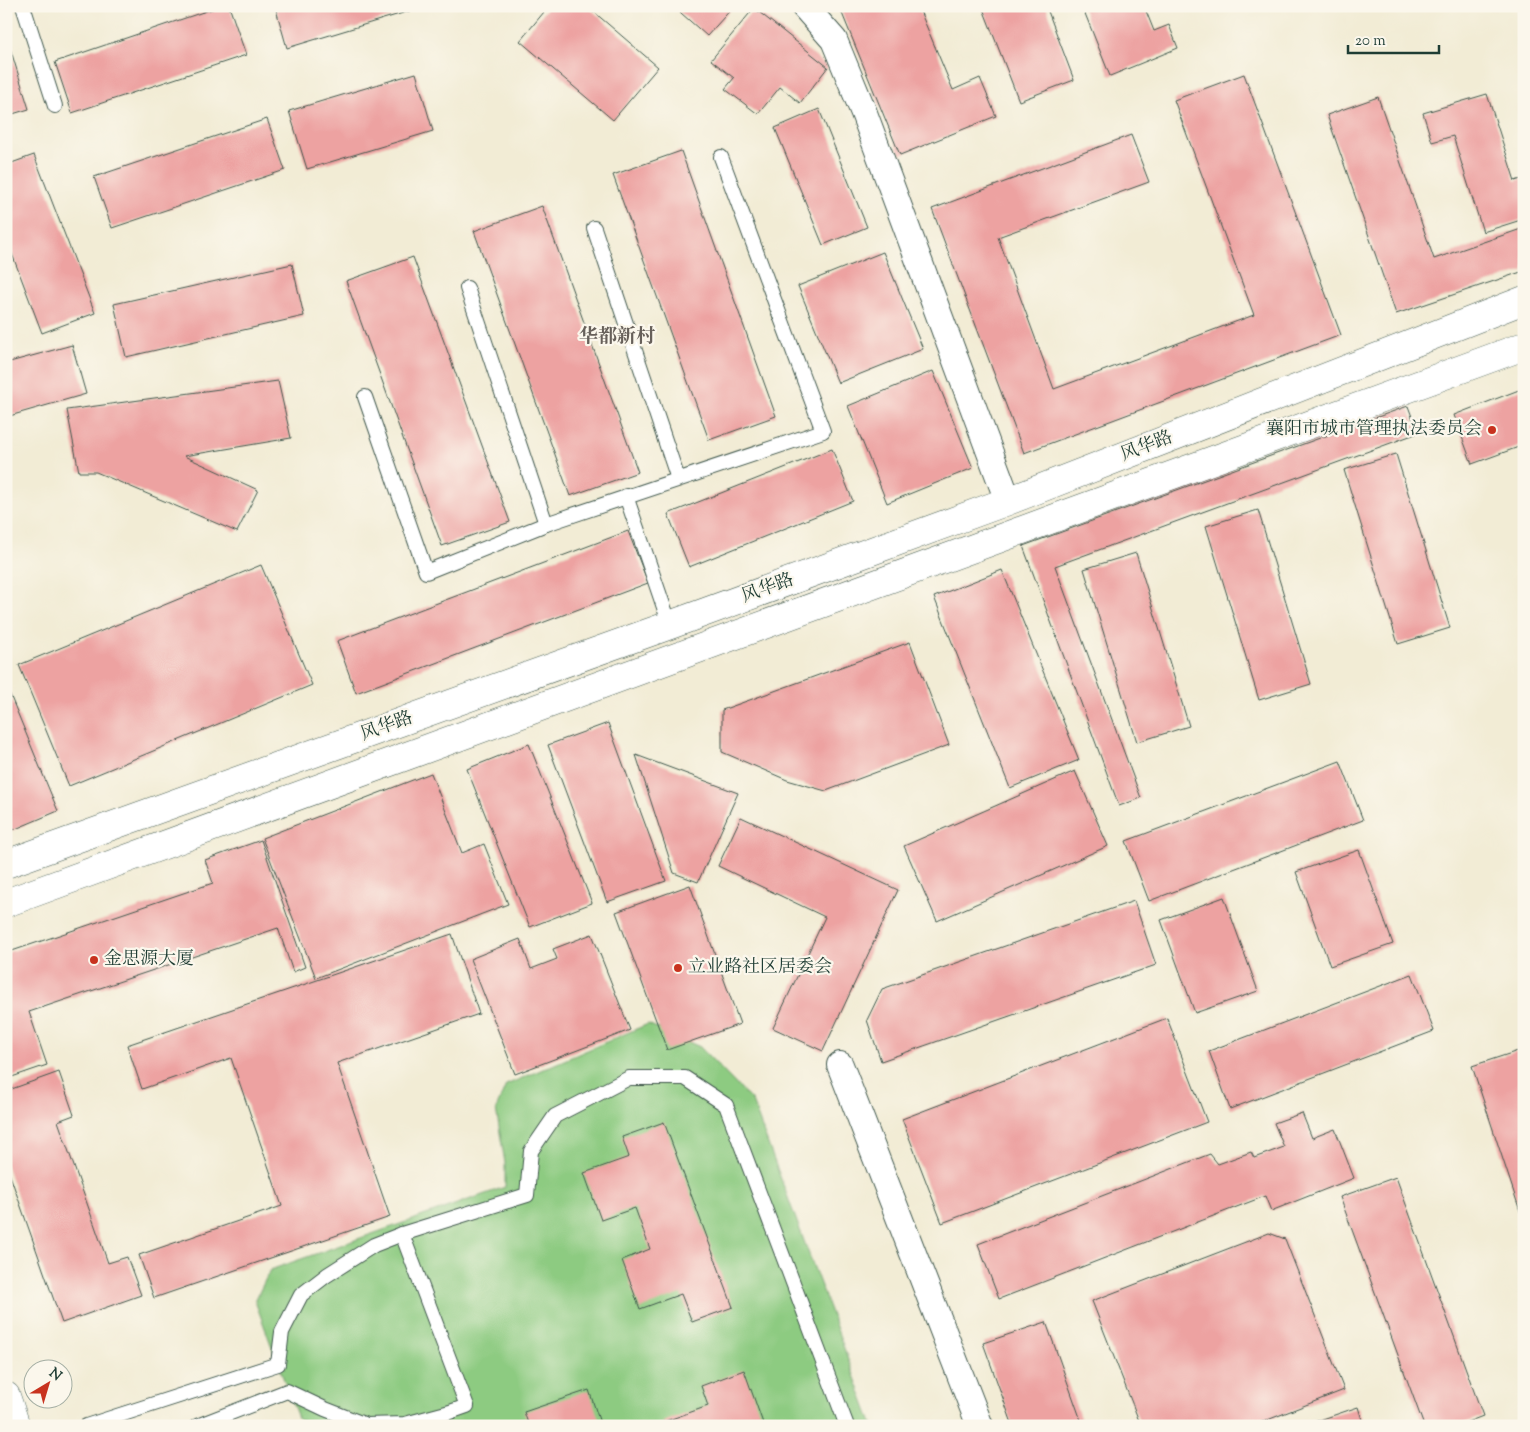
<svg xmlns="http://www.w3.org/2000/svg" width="1530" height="1432" font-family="'Sorts Mill Goudy','Noto Serif SC',serif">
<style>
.green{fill:#8dcb81;stroke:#56845a}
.building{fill:#eda2a1}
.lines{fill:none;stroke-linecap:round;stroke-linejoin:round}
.service-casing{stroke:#3f574c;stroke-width:16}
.minor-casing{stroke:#3f574c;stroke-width:28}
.tertiary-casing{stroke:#3f574c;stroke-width:29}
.service{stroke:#fff;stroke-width:14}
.minor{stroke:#fff;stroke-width:26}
.tertiary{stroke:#fff;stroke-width:28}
.poi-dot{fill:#c8321e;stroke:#fbf7ec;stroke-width:2}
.labels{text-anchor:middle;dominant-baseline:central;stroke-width:4.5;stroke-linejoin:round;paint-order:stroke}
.poi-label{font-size:18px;fill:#1f3d34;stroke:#fbf7ec;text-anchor:start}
.street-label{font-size:18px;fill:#1f3d34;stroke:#fbf7ec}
.neighbourhood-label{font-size:19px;font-weight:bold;fill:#67605a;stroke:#fbf7ec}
</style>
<rect width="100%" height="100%" fill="#fbf7ec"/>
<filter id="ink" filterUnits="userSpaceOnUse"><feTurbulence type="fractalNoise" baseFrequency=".02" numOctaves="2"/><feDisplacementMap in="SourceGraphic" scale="10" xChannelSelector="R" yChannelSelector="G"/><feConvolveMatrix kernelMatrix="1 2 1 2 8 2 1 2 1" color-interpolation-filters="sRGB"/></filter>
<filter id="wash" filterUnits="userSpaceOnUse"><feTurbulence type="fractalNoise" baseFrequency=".0096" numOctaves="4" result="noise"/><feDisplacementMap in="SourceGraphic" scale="20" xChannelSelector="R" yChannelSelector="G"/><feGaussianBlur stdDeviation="1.12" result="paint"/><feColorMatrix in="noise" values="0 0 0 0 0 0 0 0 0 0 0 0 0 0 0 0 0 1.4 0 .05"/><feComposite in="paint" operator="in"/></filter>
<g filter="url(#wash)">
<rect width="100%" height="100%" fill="#f2ecd5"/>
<!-- green -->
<path class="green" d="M 648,1024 L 700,1047 L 752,1101 L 873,1426 L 311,1426 L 298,1418 L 255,1301 L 270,1270 L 505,1187 L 505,1163 L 496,1109 L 506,1085 Z"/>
<g id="blocks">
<!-- building -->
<g class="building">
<path d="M 221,6 L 229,6 L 246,55 L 72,113 L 55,62 Z"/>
<path d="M 275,6 L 412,6 L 413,10 L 287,48 Z"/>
<path d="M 549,6 L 587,6 L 658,67 L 613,120 L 520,41 Z"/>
<path d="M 673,6 L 734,6 L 707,36 Z"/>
<path d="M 839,6 L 918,6 L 953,90 L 980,78 L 996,116 L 900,155 Z"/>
<path d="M 982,6 L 1046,6 L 1074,80 L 1019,101 Z"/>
<path d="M 1082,6 L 1144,6 L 1154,31 L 1169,25 L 1178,48 L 1110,76 Z"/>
<path d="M 754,8 L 828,67 L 800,103 L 780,87 L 758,114 L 725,89 L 734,78 L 711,60 Z"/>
<path d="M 6,35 L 29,109 L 6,116 Z"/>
<path d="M 416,73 L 433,131 L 307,169 L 289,111 Z"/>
<path d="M 1244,74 L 1341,335 L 1024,453 L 932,209 L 1131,135 L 1149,182 L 998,237 L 1054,389 L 1254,315 L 1174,100 Z"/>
<path d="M 1487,94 L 1515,181 L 1524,178 L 1524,219 L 1483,232 L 1453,136 L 1432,142 L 1423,113 Z"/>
<path d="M 1378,97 L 1434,259 L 1524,228 L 1524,271 L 1396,314 L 1327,115 Z"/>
<path d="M 819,109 L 867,227 L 823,245 L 775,128 Z"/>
<path d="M 267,119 L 285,170 L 112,228 L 94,177 Z"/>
<path d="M 681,151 L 776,416 L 709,440 L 613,175 Z"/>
<path d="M 34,155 L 95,313 L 42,333 L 6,238 L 6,165 Z"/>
<path d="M 542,206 L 638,472 L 570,496 L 474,231 Z"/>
<path d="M 883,252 L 923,349 L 838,383 L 798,286 Z"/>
<path d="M 413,257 L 510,522 L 442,546 L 346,281 Z"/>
<path d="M 292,264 L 304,316 L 126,357 L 114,304 Z"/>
<path d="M 72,345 L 86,394 L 6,417 L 6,363 Z"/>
<path d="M 933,371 L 973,468 L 887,503 L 848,406 Z"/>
<path d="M 278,381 L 291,438 L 184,456 L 258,490 L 237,532 L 96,472 L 79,472 L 67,410 Z"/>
<path d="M 1524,388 L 1524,445 L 1472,464 L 1454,415 Z"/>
<path d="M 1408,406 L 1418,433 L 1055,566 L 1141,798 L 1119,806 L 1023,546 Z"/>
<path d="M 832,449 L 853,501 L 689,567 L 668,514 Z"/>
<path d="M 1396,454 L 1450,628 L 1398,644 L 1344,470 Z"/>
<path d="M 1258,510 L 1311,684 L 1259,700 L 1206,526 Z"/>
<path d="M 628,531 L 648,583 L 356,693 L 337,641 Z"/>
<path d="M 1136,553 L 1189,726 L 1137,742 L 1084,569 Z"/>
<path d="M 261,565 L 312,685 L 69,786 L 19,665 Z"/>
<path d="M 1002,570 L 1079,760 L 1010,788 L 934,597 Z"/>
<path d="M 910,642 L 949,745 L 826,791 L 787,780 L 722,752 L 722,710 Z"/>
<path d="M 6,685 L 58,811 L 6,833 Z"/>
<path d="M 608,723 L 666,881 L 607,902 L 548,745 Z"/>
<path d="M 529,744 L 592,903 L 530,927 L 467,769 Z"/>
<path d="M 636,755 L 738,793 L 698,882 L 674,873 Z"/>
<path d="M 1340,761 L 1363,820 L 1149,901 L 1126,841 Z"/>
<path d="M 1075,771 L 1108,846 L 937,921 L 904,846 Z"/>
<path d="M 431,773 L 462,853 L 484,844 L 508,904 L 316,978 L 262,838 Z"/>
<path d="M 741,817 L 898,890 L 823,1051 L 773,1028 L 825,917 L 718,866 Z"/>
<path d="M 261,840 L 305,967 L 293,972 L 278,928 L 29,1012 L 47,1065 L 6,1079 L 6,953 L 213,883 L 205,860 Z"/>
<path d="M 1359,850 L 1393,944 L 1330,966 L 1296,872 Z"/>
<path d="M 690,885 L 740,1024 L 667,1050 L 616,912 Z"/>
<path d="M 1224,897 L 1258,991 L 1195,1013 L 1161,920 Z"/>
<path d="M 1134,901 L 1156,965 L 881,1061 L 867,1020 L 882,989 Z"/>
<path d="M 452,934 L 479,1014 L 337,1063 L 390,1217 L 154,1298 L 139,1255 L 282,1206 L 231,1058 L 142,1089 L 127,1045 Z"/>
<path d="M 592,934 L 630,1030 L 515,1074 L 470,959 L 520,939 L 531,969 L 557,959 L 553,949 Z"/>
<path d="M 1412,974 L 1434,1031 L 1230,1109 L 1209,1051 Z"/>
<path d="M 1167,1018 L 1207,1122 L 942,1223 L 902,1119 Z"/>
<path d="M 1524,1049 L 1524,1220 L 1523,1220 L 1472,1066 Z"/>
<path d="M 59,1072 L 74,1115 L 58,1121 L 108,1263 L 127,1257 L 141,1295 L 62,1323 L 6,1164 L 6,1091 Z"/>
<path d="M 1302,1113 L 1312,1138 L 1335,1129 L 1354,1178 L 1271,1211 L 1265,1196 L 999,1299 L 978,1244 L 1210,1154 L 1218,1164 L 1251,1152 L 1254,1158 L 1284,1147 L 1274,1123 Z"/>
<path d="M 664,1122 L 733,1307 L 692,1322 L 681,1294 L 640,1309 L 622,1260 L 650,1249 L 635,1208 L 601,1220 L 584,1173 L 629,1157 L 622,1137 Z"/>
<path d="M 1396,1177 L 1483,1416 L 1457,1426 L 1424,1426 L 1340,1197 Z"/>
<path d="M 1269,1233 L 1285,1239 L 1344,1390 L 1252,1426 L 1141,1426 L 1092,1301 Z"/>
<path d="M 1046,1322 L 1083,1426 L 1013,1426 L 983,1343 Z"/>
<path d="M 744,1370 L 764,1426 L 664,1426 L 663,1422 L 708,1406 L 701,1386 Z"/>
<path d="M 589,1390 L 601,1426 L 529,1426 L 524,1412 Z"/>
<path d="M 1358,1407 L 1364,1426 L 1305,1426 L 1305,1425 Z"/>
</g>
</g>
</g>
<g filter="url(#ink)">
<use href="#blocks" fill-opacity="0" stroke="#3f574c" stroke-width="1"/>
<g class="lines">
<defs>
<g id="service">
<path d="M 23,6 L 55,106"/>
<path d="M 594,228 L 678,479"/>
<path d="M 467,288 L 546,524 L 823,431 L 721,157"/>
<path d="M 365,397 L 426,572 L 546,524"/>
<path d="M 626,496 L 670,625"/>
<path d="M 402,1234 L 527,1195 L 531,1151 L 555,1116 L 629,1078 L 685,1078 L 726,1105 L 847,1426"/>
<path d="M 86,1426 L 278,1364 L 282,1332 L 301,1295 L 327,1275 L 374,1245 L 402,1234 L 467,1406 L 450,1412 L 405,1424 L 366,1425 L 325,1409 L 287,1391 L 197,1426"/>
</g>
<g id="minor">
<path d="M 804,6 L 834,40 L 864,113 L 1008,501"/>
<path d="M 840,1065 L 980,1426"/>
</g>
<g id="tertiary">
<path d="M 6,864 L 670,625 L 1008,501 L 1524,300"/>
<path d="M 6,903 L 1524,346"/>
<path d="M 6,1396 L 16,1426"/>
</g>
</defs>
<!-- service casing -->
<use href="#service" class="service-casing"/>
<!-- minor casing -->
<use href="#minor" class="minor-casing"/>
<!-- tertiary casing -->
<use href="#tertiary" class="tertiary-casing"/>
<!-- service -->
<use href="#service" class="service"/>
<!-- minor -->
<use href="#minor" class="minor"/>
<!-- tertiary -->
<use href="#tertiary" class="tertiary"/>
</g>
</g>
<!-- markers -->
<g class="poi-dot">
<circle cx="1492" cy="430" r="5"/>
<circle cx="94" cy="960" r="5"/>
<circle cx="678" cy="968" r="5"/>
</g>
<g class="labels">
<!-- poi labels -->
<g class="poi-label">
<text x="1482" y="430" text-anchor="end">襄阳市城市管理执法委员会</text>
<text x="104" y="960">金思源大厦</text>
<text x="688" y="968">立业路社区居委会</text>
</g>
<!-- street labels -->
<g class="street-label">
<text transform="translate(1147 447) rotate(-21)">风华路</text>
<text transform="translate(768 589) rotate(-20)">风华路</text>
<text transform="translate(387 727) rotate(-20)">风华路</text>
</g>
<!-- neighbourhood labels -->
<g class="neighbourhood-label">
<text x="617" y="337">华都新村</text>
</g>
</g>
<!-- margin -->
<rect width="1530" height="1432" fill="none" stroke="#fbf7ec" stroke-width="25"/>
<!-- north arrow -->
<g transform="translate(48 1384) rotate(38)"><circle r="24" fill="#fbf7ec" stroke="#a3ada2"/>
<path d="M0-4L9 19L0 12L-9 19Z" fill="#c8321e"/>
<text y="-8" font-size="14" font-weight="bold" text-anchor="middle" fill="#1f3d34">N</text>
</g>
<!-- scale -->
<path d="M1348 45v8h91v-8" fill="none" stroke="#1f3d34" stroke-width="2.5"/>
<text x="1355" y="45" font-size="15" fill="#1f3d34" stroke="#fbf7ec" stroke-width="4" paint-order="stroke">20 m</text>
</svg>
